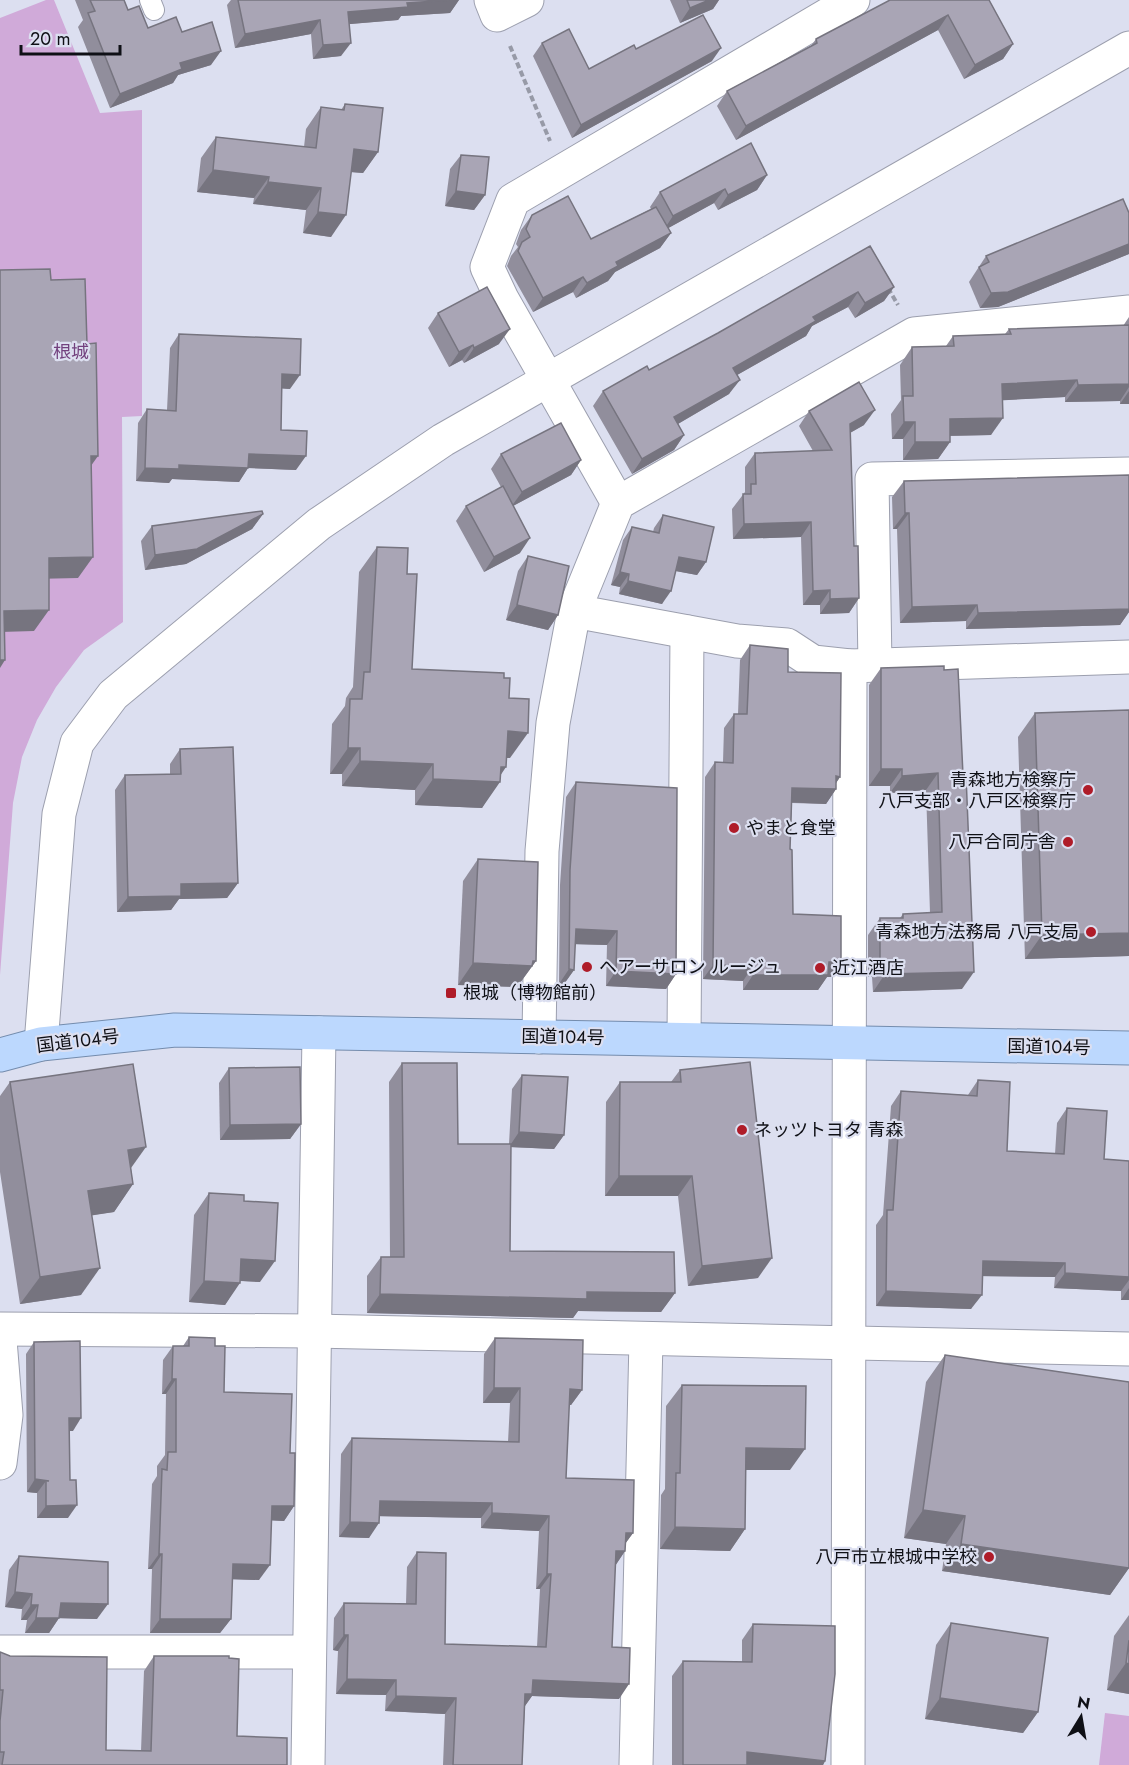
<svg xmlns="http://www.w3.org/2000/svg" width="1129" height="1765" font-family="Jost,'Noto Sans JP',sans-serif">
<style>
.green{fill:#d0aad9}
.lines{fill:none;stroke-linecap:round;stroke-linejoin:round}
.service-casing{stroke:#9c9fae;stroke-width:22}
.minor-casing{stroke:#9c9fae;stroke-width:35}
.tertiary-casing{stroke:#9c9fae;stroke-width:35}
.trunk-casing{stroke:#748cad;stroke-width:35}
.path{stroke:#979aa7;stroke-width:4;stroke-dasharray:6 3;stroke-linecap:butt}
.service{stroke:#fff;stroke-width:20}
.minor{stroke:#fff;stroke-width:33}
.tertiary{stroke:#fff;stroke-width:33}
.trunk{stroke:#bcd8fe;stroke-width:33}
.wall{fill:#918e9c}
.shaded-wall{fill:#76747f}
.building{fill:#a9a5b5;stroke:#76747f;stroke-width:1.5}
.poi-dot{fill:#af1c29;stroke:#dcdff0;stroke-width:2}
.labels{text-anchor:middle;dominant-baseline:central;stroke-width:4.5;stroke-linejoin:round;paint-order:stroke}
.park-label{font-size:18px;fill:#72417e;stroke:#dcdff0}
.poi-label{font-size:18px;fill:#0f1016;stroke:#dcdff0;text-anchor:start}
.street-label{font-size:18px;fill:#0f1016;stroke:#dcdff0}
</style>
<rect width="100%" height="100%" fill="#dcdff0"/>
<!-- green -->
<g class="green">
<path d="M 46,0 L 54,0 L 100,113 L 142,110 L 142,416 L 122,417 L 123,622 L 84,650 L 56,687 L 37,720 L 22,757 L 13,803 L 0,975 L 0,18 Z"/>
<path d="M 1105,1713 L 1129,1716 L 1129,1765 L 1099,1765 Z"/>
</g>
<g class="lines">
<defs>
<path id="service" d="M 150,0 L 154,10"/>
<g id="minor">
<path d="M 491,0 L 497,15 L 527,0"/>
<path d="M 618,503 L 502,299 L 487,267 L 513,200 L 853,0"/>
<path d="M 574,611 L 737,641 L 787,645 L 813,662 L 850,666 L 1129,657"/>
<path d="M 875,665 L 872,479 L 1129,474"/>
<path d="M 539,1037 L 542,851 L 553,723 L 574,611 L 618,503 L 914,334 L 1129,312"/>
<path d="M 684,1039 L 687,632"/>
<path d="M 0,1329 L 313,1331 L 1129,1349"/>
<path d="M 0,1340 L 6,1415 L 0,1463"/>
<path d="M 0,1652 L 309,1652"/>
<path d="M 636,1765 L 646,1340"/>
<path d="M 848,1765 L 850,666"/>
</g>
<g id="tertiary">
<path d="M 41,1044 L 59,814 L 77,743 L 113,695 L 319,524 L 443,440 L 1129,48"/>
<path d="M 308,1765 L 319,1033"/>
</g>
<path id="trunk" d="M 0,1055 L 41,1044 L 175,1030 L 1129,1048"/>
</defs>
<!-- service casing -->
<use href="#service" class="service-casing"/>
<!-- minor casing -->
<use href="#minor" class="minor-casing"/>
<!-- tertiary casing -->
<use href="#tertiary" class="tertiary-casing"/>
<!-- trunk casing -->
<use href="#trunk" class="trunk-casing"/>
<!-- path -->
<g class="path">
<path d="M 510,46 L 550,141"/>
<path d="M 888,288 L 898,305"/>
</g>
<!-- service -->
<use href="#service" class="service"/>
<!-- minor -->
<use href="#minor" class="minor"/>
<!-- tertiary -->
<use href="#tertiary" class="tertiary"/>
<!-- trunk -->
<use href="#trunk" class="trunk"/>
</g>
<!-- wall -->
<g class="wall">
<path d="M 75,0 L 124,0 L 128,10 L 148,28 L 182,32 L 211,65 L 178,75 L 173,83 L 110,108 L 78,27 L 83,20 Z"/>
<path d="M 231,0 L 459,0 L 450,13 L 401,16 L 398,20 L 349,24 L 341,56 L 313,59 L 311,34 L 235,48 L 227,5 Z"/>
<path d="M 670,0 L 719,0 L 713,9 L 680,23 Z"/>
<path d="M 989,0 L 1013,44 L 1003,59 L 964,79 L 938,30 L 736,140 L 717,106 L 727,91 L 811,46 L 816,39 Z"/>
<path d="M 542,43 L 589,69 L 636,49 L 712,61 L 572,138 L 533,56 Z"/>
<path d="M 345,104 L 378,152 L 363,173 L 351,172 L 331,237 L 303,233 L 306,210 L 253,204 L 254,198 L 197,192 L 201,158 L 216,137 L 304,147 L 306,129 L 321,107 L 341,110 Z"/>
<path d="M 461,155 L 485,195 L 474,210 L 445,206 L 450,169 Z"/>
<path d="M 767,175 L 757,190 L 718,210 L 714,203 L 668,228 L 671,233 L 660,248 L 615,272 L 608,281 L 576,298 L 573,292 L 533,312 L 507,266 L 511,256 L 518,247 L 516,244 L 521,230 L 532,215 L 591,239 L 651,209 L 650,207 L 660,192 Z"/>
<path d="M 1129,213 L 1129,254 L 998,307 L 980,308 L 969,282 L 986,256 Z"/>
<path d="M 870,246 L 894,287 L 884,301 L 855,318 L 848,307 L 812,326 L 806,336 L 737,375 L 729,394 L 678,424 L 684,435 L 674,450 L 632,474 L 593,406 L 603,391 L 649,370 L 718,333 Z"/>
<path d="M 438,313 L 499,344 L 464,363 L 462,360 L 449,367 L 428,328 Z"/>
<path d="M 1129,317 L 1129,404 L 1120,404 L 1120,401 L 1065,402 L 1065,397 L 1002,400 L 991,435 L 950,436 L 950,442 L 938,459 L 903,460 L 903,439 L 892,439 L 891,414 L 901,400 L 900,365 L 912,347 L 946,346 L 953,336 L 1005,334 L 1009,329 L 1123,326 Z"/>
<path d="M 179,334 L 290,389 L 282,388 L 281,430 L 296,470 L 248,468 L 239,482 L 172,479 L 169,483 L 136,481 L 138,423 L 147,409 L 167,410 L 170,348 Z"/>
<path d="M 809,411 L 864,425 L 850,433 L 854,546 L 859,598 L 849,613 L 820,614 L 820,605 L 803,605 L 801,537 L 733,539 L 732,509 L 745,492 L 745,467 L 755,453 L 813,451 L 799,426 Z"/>
<path d="M 501,454 L 581,460 L 571,475 L 513,506 L 520,553 L 484,572 L 456,521 L 466,506 L 501,487 L 491,469 Z"/>
<path d="M 1129,475 L 1129,612 L 1120,625 L 966,629 L 966,621 L 900,623 L 897,529 L 893,529 L 892,497 L 904,481 Z"/>
<path d="M 263,514 L 252,529 L 186,564 L 145,570 L 141,541 L 152,526 Z"/>
<path d="M 663,515 L 706,562 L 697,575 L 676,571 L 662,604 L 619,594 L 620,587 L 611,585 L 623,540 L 632,527 L 653,532 L 654,528 Z"/>
<path d="M 377,547 L 407,574 L 412,669 L 504,678 L 509,698 L 510,758 L 507,758 L 500,776 L 482,808 L 415,805 L 415,790 L 342,786 L 342,774 L 330,774 L 332,724 L 345,706 L 346,698 L 353,687 L 359,572 Z"/>
<path d="M 528,556 L 558,615 L 548,630 L 506,620 L 518,571 Z"/>
<path d="M 750,645 L 788,672 L 840,777 L 836,783 L 836,789 L 826,804 L 792,803 L 790,849 L 793,914 L 831,977 L 827,977 L 818,990 L 743,990 L 743,981 L 703,979 L 705,777 L 715,762 L 723,762 L 724,728 L 734,714 L 738,714 L 740,660 Z"/>
<path d="M 944,666 L 962,989 L 873,992 L 872,977 L 868,977 L 868,935 L 880,918 L 900,918 L 903,914 L 930,913 L 926,790 L 890,793 L 890,786 L 869,786 L 869,685 L 881,668 Z"/>
<path d="M 1035,713 L 1129,956 L 1025,959 L 1018,737 Z"/>
<path d="M 180,749 L 238,883 L 227,898 L 179,899 L 171,910 L 117,912 L 115,790 L 125,775 L 170,774 L 170,764 Z"/>
<path d="M 576,782 L 676,974 L 666,989 L 606,986 L 607,945 L 575,944 L 574,970 L 564,984 L 559,984 L 560,885 L 566,797 Z"/>
<path d="M 478,859 L 536,961 L 517,987 L 458,985 L 463,881 Z"/>
<path d="M 402,1063 L 458,1144 L 509,1144 L 512,1089 L 522,1075 L 564,1135 L 554,1149 L 511,1147 L 510,1251 L 675,1293 L 661,1312 L 578,1311 L 573,1318 L 367,1313 L 367,1276 L 381,1257 L 390,1257 L 389,1082 Z"/>
<path d="M 229,1068 L 301,1124 L 290,1139 L 220,1140 L 219,1083 Z"/>
<path d="M 680,1070 L 758,1278 L 688,1286 L 678,1196 L 605,1196 L 606,1102 L 620,1082 L 671,1082 Z"/>
<path d="M 978,1080 L 1007,1151 L 1055,1154 L 1057,1123 L 1067,1108 L 1104,1159 L 1129,1161 L 1129,1300 L 1121,1300 L 1121,1291 L 1054,1288 L 1055,1277 L 982,1276 L 971,1309 L 876,1306 L 876,1225 L 883,1215 L 891,1106 L 901,1091 L 968,1095 Z"/>
<path d="M 10,1082 L 131,1168 L 133,1184 L 114,1212 L 92,1215 L 81,1295 L 20,1304 L 0,1172 L 0,1096 Z"/>
<path d="M 209,1193 L 244,1201 L 260,1282 L 240,1281 L 225,1305 L 189,1302 L 194,1215 Z"/>
<path d="M 189,1337 L 215,1346 L 224,1392 L 290,1453 L 294,1506 L 284,1521 L 271,1520 L 259,1580 L 232,1579 L 231,1619 L 220,1633 L 150,1633 L 152,1569 L 148,1569 L 152,1484 L 157,1476 L 157,1466 L 165,1455 L 166,1394 L 162,1394 L 163,1360 L 173,1346 L 183,1346 Z"/>
<path d="M 495,1338 L 582,1390 L 571,1405 L 569,1405 L 566,1478 L 633,1533 L 625,1544 L 625,1551 L 615,1566 L 612,1647 L 619,1699 L 532,1696 L 525,1706 L 522,1765 L 443,1765 L 445,1714 L 385,1711 L 386,1695 L 336,1694 L 338,1651 L 333,1650 L 334,1618 L 344,1603 L 406,1604 L 407,1567 L 417,1552 L 445,1644 L 537,1647 L 540,1589 L 536,1589 L 539,1531 L 481,1528 L 481,1518 L 379,1516 L 369,1538 L 339,1537 L 341,1454 L 352,1438 L 508,1442 L 510,1403 L 483,1403 L 484,1354 Z"/>
<path d="M 34,1342 L 73,1431 L 70,1431 L 68,1518 L 37,1518 L 37,1493 L 27,1492 L 26,1354 Z"/>
<path d="M 945,1355 L 1129,1568 L 1110,1595 L 942,1571 L 946,1544 L 904,1538 L 926,1382 Z"/>
<path d="M 682,1385 L 790,1470 L 746,1470 L 745,1529 L 730,1551 L 660,1549 L 661,1495 L 665,1489 L 666,1406 Z"/>
<path d="M 19,1556 L 97,1619 L 59,1618 L 49,1633 L 25,1633 L 27,1620 L 21,1620 L 22,1609 L 5,1607 L 9,1570 Z"/>
<path d="M 1129,1615 L 1129,1694 L 1107,1690 L 1114,1636 Z"/>
<path d="M 951,1623 L 1038,1712 L 1023,1733 L 925,1719 L 936,1645 Z"/>
<path d="M 753,1624 L 825,1761 L 823,1765 L 672,1765 L 672,1676 L 683,1661 L 742,1662 L 742,1640 Z"/>
<path d="M 0,1652 L 106,1750 L 141,1751 L 144,1671 L 154,1656 L 237,1736 L 287,1765 L 0,1765 Z"/>
</g>
<!-- shaded-wall -->
<g class="shaded-wall">
<path d="M 450,0 L 459,0 L 450,13 L 401,16 L 398,20 L 339,25 L 348,12 L 407,3 Z"/>
<path d="M 709,0 L 719,0 L 713,9 L 680,23 L 690,8 Z"/>
<path d="M 948,15 L 938,30 L 736,140 L 746,126 Z"/>
<path d="M 320,20 L 311,34 L 235,48 L 245,34 Z"/>
<path d="M 351,43 L 341,56 L 313,59 L 323,45 Z"/>
<path d="M 1013,44 L 1003,59 L 964,79 L 975,65 Z"/>
<path d="M 721,48 L 712,61 L 572,138 L 581,125 Z"/>
<path d="M 221,51 L 211,65 L 178,75 L 173,83 L 110,108 L 120,94 L 180,63 Z"/>
<path d="M 354,149 L 378,152 L 363,173 L 338,171 Z"/>
<path d="M 213,170 L 269,177 L 254,198 L 197,192 Z"/>
<path d="M 767,175 L 757,190 L 718,210 L 728,195 Z"/>
<path d="M 268,182 L 321,188 L 306,210 L 253,204 Z"/>
<path d="M 725,189 L 714,203 L 663,231 L 673,216 Z"/>
<path d="M 456,191 L 485,195 L 474,210 L 445,206 Z"/>
<path d="M 318,212 L 346,215 L 331,237 L 303,233 Z"/>
<path d="M 671,233 L 660,248 L 615,272 L 608,281 L 576,298 L 587,283 L 616,262 Z"/>
<path d="M 1129,244 L 1129,254 L 998,307 L 980,308 L 991,293 Z"/>
<path d="M 583,277 L 573,292 L 533,312 L 543,298 Z"/>
<path d="M 894,287 L 884,301 L 855,318 L 865,303 Z"/>
<path d="M 858,292 L 848,307 L 812,326 L 806,336 L 723,383 L 733,368 L 813,317 Z"/>
<path d="M 510,329 L 499,344 L 464,363 L 474,348 Z"/>
<path d="M 473,345 L 462,360 L 449,367 L 459,352 Z"/>
<path d="M 282,374 L 300,375 L 290,389 L 272,388 Z"/>
<path d="M 740,380 L 729,394 L 664,432 L 674,417 Z"/>
<path d="M 1077,380 L 1065,397 L 990,401 L 1002,384 Z"/>
<path d="M 1129,384 L 1129,387 L 1120,401 L 1065,402 L 1078,385 Z"/>
<path d="M 1129,391 L 1129,404 L 1120,404 Z"/>
<path d="M 875,410 L 864,425 L 839,439 L 850,424 Z"/>
<path d="M 1003,418 L 991,435 L 938,436 L 950,419 Z"/>
<path d="M 904,422 L 915,422 L 903,439 L 892,439 Z"/>
<path d="M 684,435 L 674,450 L 632,474 L 642,459 Z"/>
<path d="M 915,442 L 950,442 L 938,459 L 903,460 Z"/>
<path d="M 249,454 L 306,456 L 296,470 L 248,468 L 239,482 L 172,479 L 169,483 L 136,481 L 145,468 L 179,465 Z"/>
<path d="M 91,456 L 98,456 L 83,477 Z"/>
<path d="M 581,460 L 571,475 L 511,507 L 522,492 Z"/>
<path d="M 905,513 L 909,513 L 897,529 L 893,529 Z"/>
<path d="M 263,514 L 252,529 L 186,564 L 145,570 L 155,555 Z"/>
<path d="M 811,522 L 801,537 L 733,539 L 744,524 Z"/>
<path d="M 530,538 L 520,553 L 484,572 L 494,557 Z"/>
<path d="M 93,557 L 78,578 L 33,579 L 49,558 Z"/>
<path d="M 679,557 L 706,562 L 697,575 L 670,570 Z"/>
<path d="M 620,572 L 629,574 L 620,587 L 611,585 Z"/>
<path d="M 628,581 L 671,591 L 662,604 L 619,594 Z"/>
<path d="M 830,590 L 820,605 L 803,605 L 813,591 Z"/>
<path d="M 859,598 L 849,613 L 820,614 L 830,599 Z"/>
<path d="M 1129,598 L 1129,612 L 1120,625 L 966,629 L 978,613 Z"/>
<path d="M 517,605 L 558,615 L 548,630 L 506,620 Z"/>
<path d="M 977,605 L 966,621 L 900,623 L 912,607 Z"/>
<path d="M 49,610 L 34,631 L 0,632 L 4,611 Z"/>
<path d="M 0,660 L 5,660 L 0,668 Z"/>
<path d="M 508,731 L 528,733 L 510,758 L 490,757 Z"/>
<path d="M 348,748 L 360,748 L 342,774 L 330,774 Z"/>
<path d="M 360,761 L 433,764 L 415,790 L 342,786 Z"/>
<path d="M 501,767 L 506,767 L 496,782 L 500,782 L 482,808 L 415,805 L 433,779 Z"/>
<path d="M 881,769 L 902,769 L 890,786 L 869,786 Z"/>
<path d="M 938,773 L 926,790 L 890,793 L 902,776 Z"/>
<path d="M 836,776 L 840,777 L 832,789 L 836,789 L 826,804 L 782,802 L 792,788 Z"/>
<path d="M 238,883 L 227,898 L 179,899 L 171,910 L 117,912 L 128,897 L 181,884 Z"/>
<path d="M 576,929 L 617,931 L 607,945 L 569,944 Z"/>
<path d="M 1129,933 L 1129,956 L 1025,959 L 1042,935 Z"/>
<path d="M 880,960 L 884,960 L 872,977 L 868,977 Z"/>
<path d="M 536,961 L 517,987 L 458,985 L 473,963 Z"/>
<path d="M 829,962 L 841,962 L 831,977 L 827,977 L 818,990 L 743,990 L 753,975 Z"/>
<path d="M 713,965 L 753,966 L 743,981 L 703,979 Z"/>
<path d="M 569,969 L 574,970 L 564,984 L 559,984 Z"/>
<path d="M 616,971 L 676,974 L 666,989 L 606,986 Z"/>
<path d="M 974,972 L 962,989 L 873,992 L 885,974 Z"/>
<path d="M 301,1124 L 290,1139 L 220,1140 L 230,1125 Z"/>
<path d="M 519,1132 L 564,1135 L 554,1149 L 509,1147 Z"/>
<path d="M 146,1147 L 126,1175 L 128,1150 Z"/>
<path d="M 619,1176 L 692,1176 L 678,1196 L 605,1196 Z"/>
<path d="M 133,1184 L 114,1212 L 69,1219 L 88,1191 Z"/>
<path d="M 772,1258 L 758,1278 L 688,1286 L 702,1266 Z"/>
<path d="M 241,1259 L 275,1261 L 260,1282 L 226,1280 Z"/>
<path d="M 983,1261 L 1065,1263 L 1055,1277 L 972,1276 Z"/>
<path d="M 100,1268 L 81,1295 L 20,1304 L 40,1277 Z"/>
<path d="M 1065,1273 L 1129,1277 L 1129,1280 L 1121,1291 L 1054,1288 Z"/>
<path d="M 204,1281 L 240,1283 L 225,1305 L 189,1302 Z"/>
<path d="M 1129,1288 L 1129,1300 L 1121,1300 Z"/>
<path d="M 886,1291 L 982,1295 L 971,1309 L 876,1306 Z"/>
<path d="M 587,1292 L 675,1293 L 661,1312 L 578,1311 L 573,1318 L 367,1313 L 380,1294 Z"/>
<path d="M 172,1379 L 176,1379 L 166,1394 L 162,1394 Z"/>
<path d="M 494,1388 L 520,1388 L 510,1403 L 483,1403 Z"/>
<path d="M 570,1389 L 582,1390 L 571,1405 L 559,1404 Z"/>
<path d="M 69,1418 L 81,1418 L 73,1431 L 61,1431 Z"/>
<path d="M 746,1448 L 805,1449 L 790,1470 L 731,1470 Z"/>
<path d="M 35,1479 L 46,1481 L 37,1493 L 27,1492 Z"/>
<path d="M 380,1501 L 492,1503 L 481,1518 L 369,1516 Z"/>
<path d="M 77,1505 L 68,1518 L 37,1518 L 46,1506 Z"/>
<path d="M 272,1506 L 294,1506 L 284,1521 L 261,1520 Z"/>
<path d="M 923,1510 L 965,1516 L 946,1544 L 904,1538 Z"/>
<path d="M 492,1513 L 549,1516 L 539,1531 L 481,1528 Z"/>
<path d="M 350,1522 L 379,1523 L 369,1538 L 339,1537 Z"/>
<path d="M 675,1527 L 745,1529 L 730,1551 L 660,1549 Z"/>
<path d="M 626,1533 L 633,1533 L 622,1548 Z"/>
<path d="M 961,1544 L 1129,1568 L 1110,1595 L 942,1571 Z"/>
<path d="M 616,1551 L 625,1551 L 615,1566 Z"/>
<path d="M 159,1554 L 162,1554 L 152,1569 L 148,1569 Z"/>
<path d="M 233,1564 L 270,1565 L 259,1580 L 223,1579 Z"/>
<path d="M 547,1574 L 551,1574 L 540,1589 L 536,1589 Z"/>
<path d="M 15,1592 L 32,1594 L 22,1609 L 5,1607 Z"/>
<path d="M 61,1603 L 108,1604 L 97,1619 L 50,1618 Z"/>
<path d="M 31,1605 L 38,1605 L 27,1620 L 21,1620 Z"/>
<path d="M 36,1618 L 59,1618 L 49,1633 L 25,1633 Z"/>
<path d="M 160,1619 L 231,1619 L 220,1633 L 150,1633 Z"/>
<path d="M 344,1635 L 348,1635 L 338,1651 L 333,1650 Z"/>
<path d="M 1126,1663 L 1129,1664 L 1129,1694 L 1107,1690 Z"/>
<path d="M 347,1679 L 396,1680 L 386,1695 L 336,1694 Z"/>
<path d="M 533,1680 L 629,1684 L 619,1699 L 532,1696 L 522,1710 L 514,1709 Z"/>
<path d="M 396,1696 L 456,1698 L 445,1714 L 385,1711 Z"/>
<path d="M 940,1698 L 1038,1712 L 1023,1733 L 925,1719 Z"/>
<path d="M 747,1752 L 825,1761 L 823,1765 L 738,1765 Z"/>
</g>
<!-- building -->
<g class="building">
<path d="M 90,0 L 124,0 L 128,10 L 139,6 L 148,28 L 176,17 L 182,32 L 212,22 L 221,51 L 180,63 L 182,69 L 120,94 L 88,13 L 95,11 Z"/>
<path d="M 238,0 L 450,0 L 407,3 L 408,7 L 348,12 L 351,43 L 323,45 L 320,20 L 245,34 Z"/>
<path d="M 687,0 L 709,0 L 690,8 Z"/>
<path d="M 890,0 L 989,0 L 1013,44 L 975,65 L 948,15 L 746,126 L 727,91 L 817,43 L 816,39 Z"/>
<path d="M 703,15 L 721,48 L 581,125 L 542,43 L 569,29 L 589,69 L 634,45 L 636,49 Z"/>
<path d="M 345,104 L 383,108 L 378,152 L 354,149 L 346,215 L 318,212 L 321,188 L 268,182 L 269,177 L 213,170 L 216,137 L 316,148 L 321,107 L 344,110 Z"/>
<path d="M 751,143 L 767,175 L 728,195 L 725,189 L 673,216 L 660,192 Z"/>
<path d="M 461,155 L 489,157 L 485,195 L 456,191 Z"/>
<path d="M 568,196 L 591,239 L 656,207 L 671,233 L 616,262 L 618,266 L 587,283 L 583,277 L 543,298 L 518,251 L 522,242 L 530,237 L 526,229 L 532,215 Z"/>
<path d="M 1123,199 L 1129,213 L 1129,244 L 1008,292 L 991,293 L 979,267 L 989,262 L 986,256 Z"/>
<path d="M 870,246 L 894,287 L 865,303 L 858,292 L 813,317 L 816,321 L 733,368 L 740,380 L 674,417 L 684,435 L 642,459 L 603,391 L 647,366 L 649,370 L 718,333 Z"/>
<path d="M 50,269 L 51,280 L 85,279 L 87,344 L 96,343 L 98,456 L 91,456 L 93,557 L 49,558 L 49,610 L 4,611 L 5,660 L 0,660 L 0,270 Z"/>
<path d="M 487,287 L 510,329 L 474,348 L 473,345 L 459,352 L 438,313 Z"/>
<path d="M 1129,325 L 1129,384 L 1078,385 L 1077,380 L 1002,384 L 1003,418 L 950,419 L 950,442 L 915,442 L 915,422 L 904,422 L 903,396 L 913,396 L 912,347 L 954,346 L 953,336 L 1011,334 L 1009,329 Z"/>
<path d="M 179,334 L 301,339 L 300,375 L 282,374 L 281,430 L 307,431 L 306,456 L 249,454 L 248,468 L 179,465 L 179,469 L 145,468 L 147,409 L 176,411 Z"/>
<path d="M 859,382 L 875,410 L 850,424 L 854,546 L 858,546 L 859,598 L 830,599 L 830,590 L 813,591 L 811,522 L 744,524 L 743,494 L 751,494 L 751,484 L 756,484 L 755,453 L 832,450 L 809,411 Z"/>
<path d="M 561,423 L 581,460 L 522,492 L 501,454 Z"/>
<path d="M 1129,475 L 1129,609 L 978,613 L 977,605 L 912,607 L 909,513 L 905,513 L 904,481 Z"/>
<path d="M 503,486 L 530,538 L 494,557 L 466,506 Z"/>
<path d="M 262,511 L 263,514 L 197,549 L 155,555 L 152,526 Z"/>
<path d="M 663,515 L 714,527 L 706,562 L 679,557 L 671,591 L 628,581 L 629,574 L 620,572 L 632,527 L 659,533 Z"/>
<path d="M 377,547 L 408,548 L 407,574 L 417,574 L 412,669 L 504,673 L 504,678 L 510,678 L 509,698 L 529,699 L 528,733 L 508,731 L 506,767 L 501,767 L 500,782 L 433,779 L 433,764 L 360,761 L 360,748 L 348,748 L 350,699 L 362,699 L 364,672 L 370,672 Z"/>
<path d="M 528,556 L 569,566 L 558,615 L 517,605 Z"/>
<path d="M 750,645 L 788,649 L 788,672 L 841,673 L 840,777 L 836,776 L 836,789 L 792,788 L 790,849 L 792,850 L 793,914 L 841,916 L 841,962 L 829,962 L 828,975 L 753,975 L 753,966 L 713,965 L 715,762 L 733,763 L 734,714 L 747,714 Z"/>
<path d="M 944,666 L 944,670 L 958,669 L 963,775 L 966,775 L 974,972 L 885,974 L 884,960 L 880,960 L 880,918 L 903,918 L 903,914 L 942,912 L 938,773 L 902,776 L 902,769 L 881,769 L 881,668 Z"/>
<path d="M 1129,710 L 1129,933 L 1042,935 L 1035,713 Z"/>
<path d="M 233,747 L 238,883 L 181,884 L 181,896 L 128,897 L 125,775 L 181,774 L 180,749 Z"/>
<path d="M 576,782 L 677,788 L 676,974 L 616,971 L 617,931 L 576,929 L 574,970 L 569,969 L 570,870 Z"/>
<path d="M 478,859 L 538,862 L 536,961 L 533,961 L 532,966 L 473,963 Z"/>
<path d="M 750,1062 L 772,1258 L 702,1266 L 692,1176 L 619,1176 L 620,1082 L 681,1082 L 680,1070 Z"/>
<path d="M 402,1063 L 457,1063 L 458,1144 L 511,1144 L 510,1251 L 674,1252 L 675,1293 L 587,1292 L 587,1299 L 380,1294 L 381,1257 L 404,1257 Z"/>
<path d="M 133,1064 L 146,1147 L 128,1150 L 133,1184 L 88,1191 L 100,1268 L 40,1277 L 10,1082 Z"/>
<path d="M 300,1067 L 301,1124 L 230,1125 L 229,1068 Z"/>
<path d="M 522,1075 L 568,1077 L 564,1135 L 519,1132 Z"/>
<path d="M 978,1080 L 1010,1082 L 1007,1151 L 1064,1154 L 1067,1108 L 1107,1111 L 1104,1159 L 1129,1161 L 1129,1277 L 1065,1273 L 1065,1263 L 983,1261 L 982,1295 L 886,1291 L 887,1210 L 893,1210 L 901,1091 L 977,1096 Z"/>
<path d="M 209,1193 L 244,1195 L 244,1201 L 278,1203 L 275,1261 L 241,1259 L 240,1283 L 204,1281 Z"/>
<path d="M 189,1337 L 215,1338 L 215,1346 L 225,1346 L 224,1392 L 292,1394 L 290,1453 L 295,1453 L 294,1506 L 272,1506 L 270,1565 L 233,1564 L 231,1619 L 160,1619 L 162,1554 L 159,1554 L 162,1469 L 167,1470 L 168,1452 L 176,1452 L 176,1379 L 172,1379 L 173,1346 L 189,1346 Z"/>
<path d="M 495,1338 L 583,1340 L 582,1390 L 570,1389 L 566,1478 L 634,1480 L 633,1533 L 626,1533 L 625,1551 L 616,1551 L 612,1647 L 630,1648 L 629,1684 L 533,1680 L 532,1694 L 525,1694 L 522,1765 L 453,1765 L 456,1698 L 396,1696 L 396,1680 L 347,1679 L 348,1635 L 344,1635 L 344,1603 L 416,1604 L 417,1552 L 446,1553 L 445,1644 L 546,1647 L 551,1574 L 547,1574 L 549,1516 L 492,1513 L 492,1503 L 380,1501 L 379,1523 L 350,1522 L 352,1438 L 519,1442 L 520,1388 L 494,1388 Z"/>
<path d="M 80,1341 L 81,1418 L 69,1418 L 70,1480 L 76,1480 L 77,1505 L 46,1506 L 46,1481 L 49,1481 L 35,1479 L 34,1342 Z"/>
<path d="M 945,1355 L 1129,1382 L 1129,1568 L 961,1544 L 965,1516 L 923,1510 Z"/>
<path d="M 682,1385 L 806,1386 L 805,1449 L 746,1448 L 745,1529 L 675,1527 L 676,1473 L 680,1473 Z"/>
<path d="M 19,1556 L 108,1562 L 108,1604 L 61,1603 L 59,1618 L 36,1618 L 38,1605 L 31,1605 L 32,1594 L 15,1592 Z"/>
<path d="M 951,1623 L 1048,1638 L 1038,1712 L 940,1698 Z"/>
<path d="M 753,1624 L 835,1626 L 835,1674 L 825,1761 L 747,1752 L 747,1765 L 683,1765 L 683,1661 L 752,1662 Z"/>
<path d="M 1129,1640 L 1129,1664 L 1126,1663 Z"/>
<path d="M 0,1652 L 10,1656 L 107,1657 L 106,1750 L 151,1751 L 154,1656 L 229,1656 L 229,1658 L 239,1659 L 237,1736 L 287,1738 L 287,1765 L 2,1765 L 4,1752 L 0,1752 L 0,1721 L 3,1690 L 0,1690 Z"/>
</g>
<!-- markers -->
<g class="poi-dot">
<circle cx="1088" cy="790" r="6"/>
<circle cx="734" cy="828" r="6"/>
<circle cx="1068" cy="842" r="6"/>
<circle cx="1091" cy="932" r="6"/>
<circle cx="587" cy="967" r="6"/>
<circle cx="820" cy="968" r="6"/>
<rect x="445" y="987" width="12" height="12" rx="3"/>
<circle cx="742" cy="1130" r="6"/>
<circle cx="989" cy="1557" r="6"/>
</g>
<g class="labels">
<!-- park labels -->
<g class="park-label">
<text x="71" y="352">根城</text>
</g>
<!-- poi labels -->
<g class="poi-label">
<text x="1076" y="780" text-anchor="end">青森地方検察庁<tspan x="1076" dy="21">八戸支部・八戸区検察庁</tspan></text>
<text x="746" y="828">やまと食堂</text>
<text x="1056" y="842" text-anchor="end">八戸合同庁舎</text>
<text x="1079" y="932" text-anchor="end">青森地方法務局 八戸支局</text>
<text x="599" y="967">ヘアーサロン ルージュ</text>
<text x="832" y="968">近江酒店</text>
<text x="463" y="993">根城（博物館前）</text>
<text x="754" y="1130">ネッツトヨタ 青森</text>
<text x="977" y="1557" text-anchor="end">八戸市立根城中学校</text>
</g>
<!-- street labels -->
<g class="street-label">
<text transform="translate(563 1037) rotate(1)">国道104号</text>
<text transform="translate(78 1041) rotate(-7)">国道104号</text>
<text transform="translate(1049 1047) rotate(1)">国道104号</text>
</g>
</g>
<!-- north arrow -->
<g transform="translate(1081 1717) rotate(11)" stroke="#dcdff0" stroke-width="4.5" paint-order="stroke">
<path d="M0-4.5L10 22L0 15L-10 22Z" fill="#0f1016"/>
<text y="-9" font-size="16" font-weight="bold" text-anchor="middle" fill="#0f1016">N</text>
</g>
<!-- scale -->
<path d="M21 45v9h99v-9" fill="none" stroke="#0f1016" stroke-width="3"/>
<text x="30" y="45" font-size="18" fill="#0f1016" stroke="#dcdff0" stroke-width="4.5" paint-order="stroke">20 m</text>
</svg>
